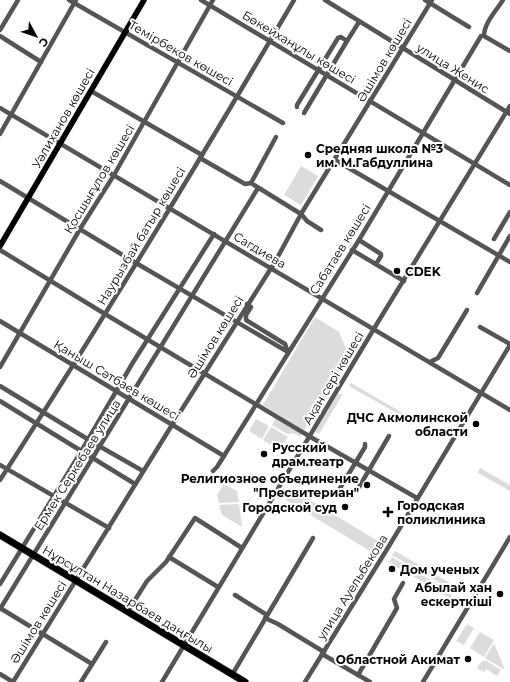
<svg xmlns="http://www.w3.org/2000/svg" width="510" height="682" font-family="Montserrat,sans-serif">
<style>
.green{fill:#dcdcdc}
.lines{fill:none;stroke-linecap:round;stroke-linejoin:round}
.major-casing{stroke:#dbdbdb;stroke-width:6}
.highway-casing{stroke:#dbdbdb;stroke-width:8}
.minor{stroke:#555;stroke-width:4.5}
.major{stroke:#000;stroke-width:5.5}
.highway{stroke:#000;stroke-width:7}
.poi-dot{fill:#000;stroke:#fff;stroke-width:1.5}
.labels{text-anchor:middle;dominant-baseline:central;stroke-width:4;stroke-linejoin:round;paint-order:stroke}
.street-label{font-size:12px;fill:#000;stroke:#fff}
.poi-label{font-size:12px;font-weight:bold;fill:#000;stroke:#fff;text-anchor:start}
</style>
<rect width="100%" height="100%" fill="#fff"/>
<!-- green -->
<g class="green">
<path d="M 301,166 L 318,176 L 301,205 L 284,195 Z"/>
<path d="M 315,317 L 339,332 L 349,355 L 304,430 L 263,405 Z"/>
<path d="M 351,383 L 408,416 L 407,419 L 349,386 Z"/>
<path d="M 338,394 L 343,394 L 319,434 L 315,432 Z"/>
<path d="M 276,418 L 303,433 L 300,437 L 296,434 L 290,433 L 289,435 L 272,425 Z"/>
<path d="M 256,419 L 269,426 L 262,439 L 249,431 Z"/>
<path d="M 271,427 L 288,437 L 280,450 L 263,440 Z"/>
<path d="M 480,468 L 510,485 L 510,491 L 478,473 Z"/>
<path d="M 224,484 L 237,491 L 239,502 L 219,503 L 217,495 Z"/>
<path d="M 292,489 L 381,543 L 375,554 L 286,500 Z"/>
<path d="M 239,504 L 242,527 L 222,515 L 219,505 Z"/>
<path d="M 395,551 L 457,587 L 455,590 L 452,590 L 392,555 Z"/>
<path d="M 392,557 L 451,592 L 452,595 L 450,598 L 389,562 Z"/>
<path d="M 467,624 L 474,628 L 464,645 L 456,641 Z"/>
<path d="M 480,632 L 494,640 L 484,657 L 470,648 Z"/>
<path d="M 494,643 L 505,670 L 485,658 Z"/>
<path d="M 485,660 L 501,670 L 497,676 L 486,669 L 484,672 L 477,668 L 481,662 Z"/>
</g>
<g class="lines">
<defs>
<path id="major" d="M 0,246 L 144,0"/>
<path id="highway" d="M 0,535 L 245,682"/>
</defs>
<!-- major casing -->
<use href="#major" class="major-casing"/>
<!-- highway casing -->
<use href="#highway" class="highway-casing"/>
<!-- minor -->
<g class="minor">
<path d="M 69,0 L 283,123"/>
<path d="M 201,0 L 510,185"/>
<path d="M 325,0 L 510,114"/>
<path d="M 425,0 L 469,27"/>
<path d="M 503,0 C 496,11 484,23 484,36 L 510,51"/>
<path d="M 0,30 L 18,0"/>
<path d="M 0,36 L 41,62"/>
<path d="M 91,91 L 202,155"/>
<path d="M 297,107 L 297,105 L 338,38 L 341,37 L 347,41 L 359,22"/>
<path d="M 0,108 L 510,410"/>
<path d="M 304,113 L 347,41"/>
<path d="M 0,134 L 76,0"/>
<path d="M 200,158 L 245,184 L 251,183 L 254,185 L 301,214 L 307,221 L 321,230"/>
<path d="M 335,160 L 510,262"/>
<path d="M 0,181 L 136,263 L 288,352"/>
<path d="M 251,183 L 276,137"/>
<path d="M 494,239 L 510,212"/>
<path d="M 359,240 L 381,254 L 381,256 L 376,264"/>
<path d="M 0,250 L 105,314 L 314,439 L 417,498"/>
<path d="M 352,250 L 404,281"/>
<path d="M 477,293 L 510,236"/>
<path d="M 247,304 L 251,307 L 246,315 L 246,320 L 285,344 L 288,352"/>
<path d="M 0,321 L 224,456"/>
<path d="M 480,327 L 510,344"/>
<path d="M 430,362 L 438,358 L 467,310"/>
<path d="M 0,367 L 80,229 L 114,175 L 213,0"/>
<path d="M 0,386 L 99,446 L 143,471"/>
<path d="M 0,401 L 135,484"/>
<path d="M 0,465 L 109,528"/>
<path d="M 213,471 L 217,467 L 359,240 L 481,36"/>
<path d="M 0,480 C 102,322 199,162 294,0"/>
<path d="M 359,487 L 389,436"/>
<path d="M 337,493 L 365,447 L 365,444"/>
<path d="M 169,557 L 218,587"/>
<path d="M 0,584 L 82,450 L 132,364 L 214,234"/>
<path d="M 235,595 L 267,615"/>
<path d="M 0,608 L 92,664"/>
<path d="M 0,609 L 258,188"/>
<path d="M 128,611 L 147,581 L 166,562 L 195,518 L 242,548"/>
<path d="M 265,618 L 278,624 L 324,652"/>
<path d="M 322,654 L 370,682"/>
<path d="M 0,674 L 13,682"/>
<path d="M 232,675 L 313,538"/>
<path d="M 358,675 L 397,608 L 394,599 L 403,583"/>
<path d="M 13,682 L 172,425 L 275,262 L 301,214 L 432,0"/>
<path d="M 81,682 L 106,642"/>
<path d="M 162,682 L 378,322 L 510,106"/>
<path d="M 305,682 L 389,546 L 510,345"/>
<path d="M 423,682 L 510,537"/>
</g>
<!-- major -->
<use href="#major" class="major"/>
<!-- highway -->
<use href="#highway" class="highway"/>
</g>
<!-- markers -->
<g class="poi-dot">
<circle cx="308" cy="155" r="4"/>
<circle cx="397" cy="271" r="4"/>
<circle cx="476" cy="424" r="4"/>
<circle cx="264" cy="454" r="4"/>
<circle cx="367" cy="485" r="4"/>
<circle cx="345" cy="507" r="4"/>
<path d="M386 506h4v4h4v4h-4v4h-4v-4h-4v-4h4z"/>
<circle cx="392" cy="569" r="4"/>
<circle cx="500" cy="594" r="4"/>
<circle cx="468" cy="659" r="4"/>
</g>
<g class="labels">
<!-- street labels -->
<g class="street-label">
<text transform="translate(299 47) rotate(31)">Бөкейханұлы көшесі</text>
<text transform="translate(181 53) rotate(30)">Темірбеков көшесі</text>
<text transform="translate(384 60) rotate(-59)">Әшімов көшесі</text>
<text transform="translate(453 68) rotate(32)">улица Женис</text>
<text transform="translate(63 118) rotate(-60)">Уәлиханов көшесі</text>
<text transform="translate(99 179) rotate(-59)">Қосшығұлов көшесі</text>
<text transform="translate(141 236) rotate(-59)">Наурызбай батыр көшесі</text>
<text transform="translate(340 249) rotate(-58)">Сабатаев көшесі</text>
<text transform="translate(260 250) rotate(31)">Сагдиева</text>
<text transform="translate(215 337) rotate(-58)">Әшімов көшесі</text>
<text transform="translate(333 378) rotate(-59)">Ақан сері көшесі</text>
<text transform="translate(117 380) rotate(31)">Қаныш Сәтбаев көшесі</text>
<text transform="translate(77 465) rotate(-58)">Ермек Серкебаев улица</text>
<text transform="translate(352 587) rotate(-58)">улица Ауельбекова</text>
<text transform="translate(128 599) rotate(31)">Нұрсұлтан Назарбаев даңғылы</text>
<text transform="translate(38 622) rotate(-58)">Әшімов көшесі</text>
</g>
<!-- poi labels -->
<g class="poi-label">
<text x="316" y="148">Средняя школа №3<tspan x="316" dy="14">им. М.Габдуллина</tspan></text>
<text x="405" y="271">CDEK</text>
<text x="468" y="417" text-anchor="end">ДЧС Акмолинской<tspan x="468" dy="14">области</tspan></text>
<text x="272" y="447">Русский<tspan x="272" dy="14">драм.театр</tspan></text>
<text x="359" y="478" text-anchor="end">Религиозное объединение<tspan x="359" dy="14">"Пресвитериан"</tspan></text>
<text x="397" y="505">Городская<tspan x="397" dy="14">поликлиника</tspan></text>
<text x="337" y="507" text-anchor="end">Городской суд</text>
<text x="400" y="569">Дом ученых</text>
<text x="492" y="587" text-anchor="end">Абылай хан<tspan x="492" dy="14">ескерткіші</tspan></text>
<text x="460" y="659" text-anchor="end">Областной Акимат</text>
</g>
</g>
<!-- north arrow -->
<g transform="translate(36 36) rotate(130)" stroke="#ffffff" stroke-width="3" paint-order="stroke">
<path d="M0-3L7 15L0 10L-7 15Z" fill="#000000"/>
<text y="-6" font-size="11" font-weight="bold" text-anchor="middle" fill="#000000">С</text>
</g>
</svg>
